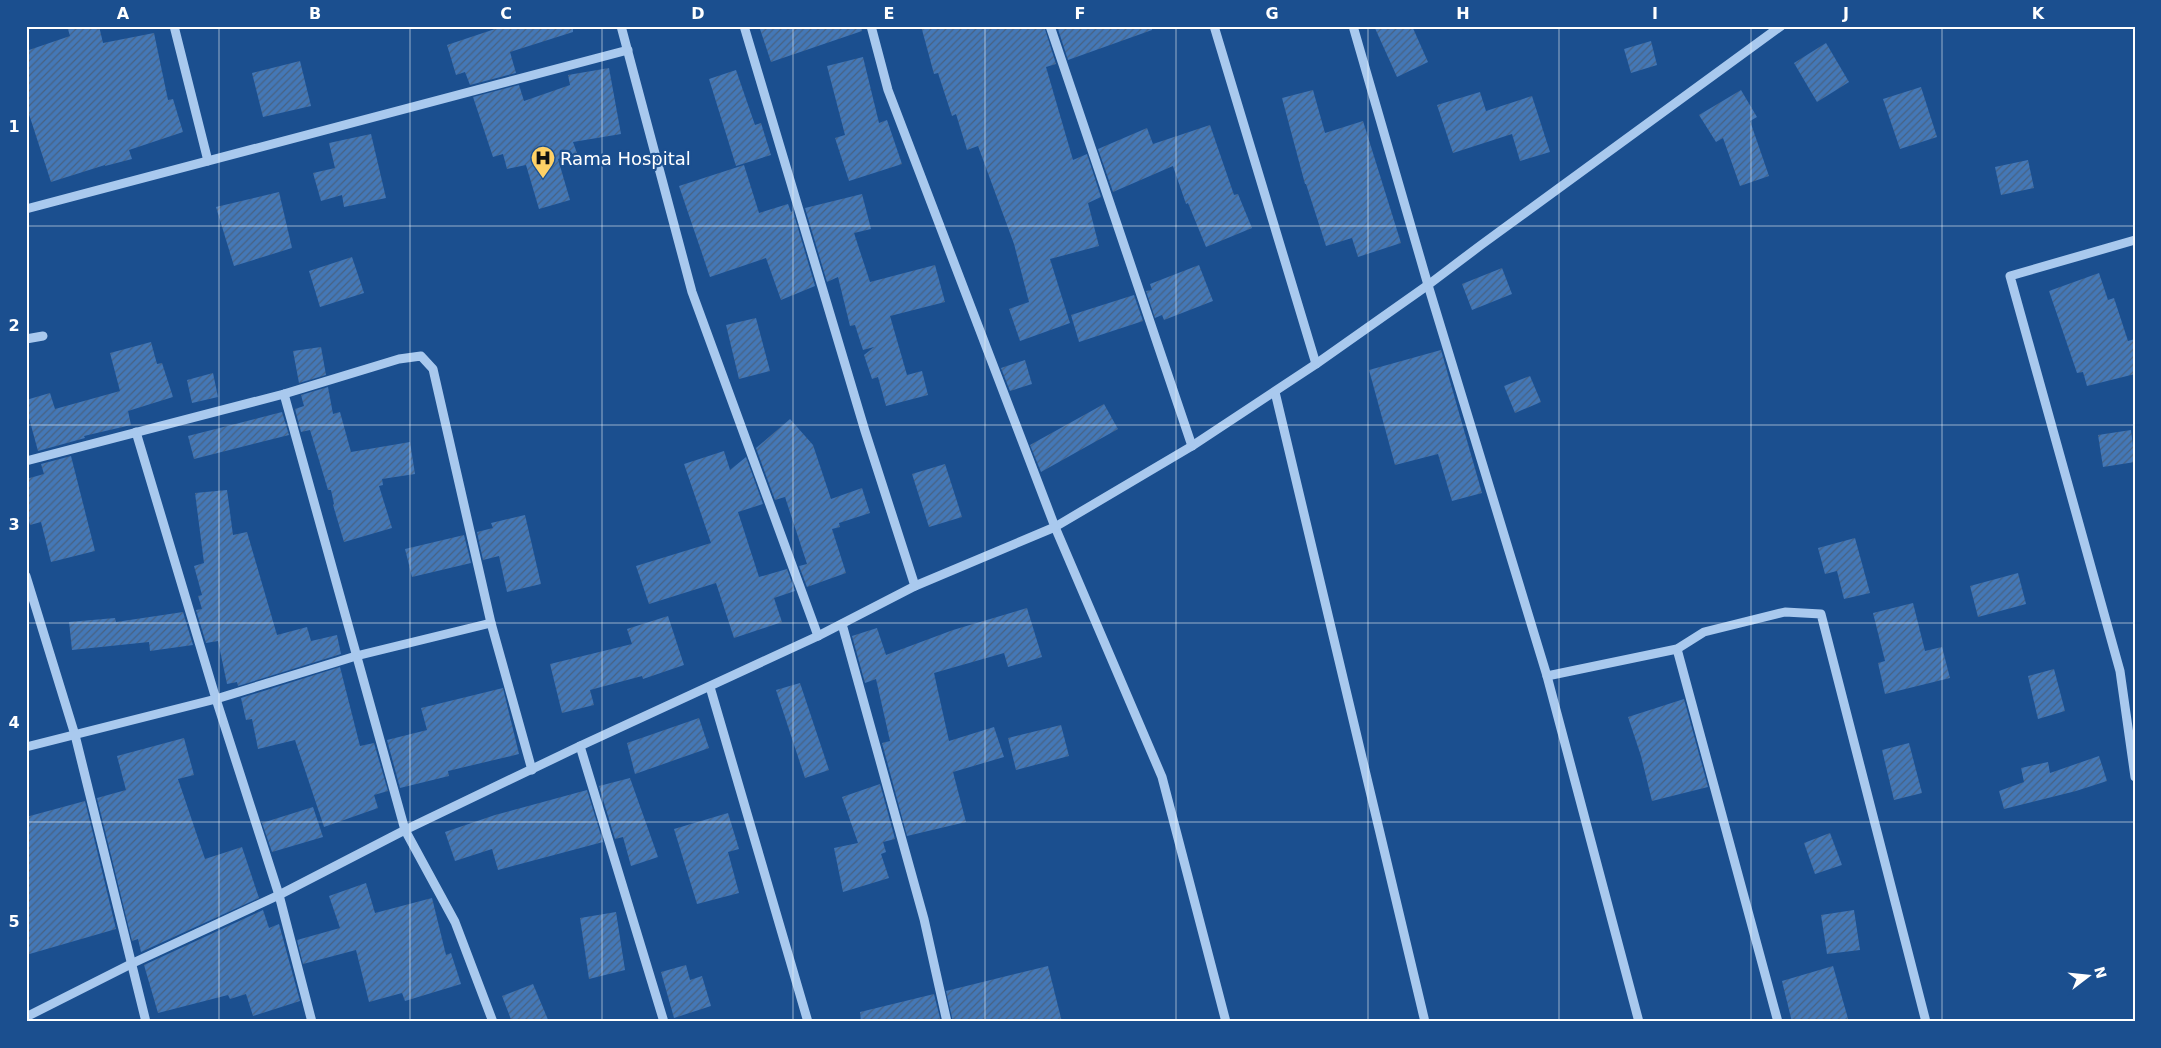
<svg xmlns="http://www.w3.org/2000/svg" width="2161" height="1048" font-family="'DejaVu Sans',sans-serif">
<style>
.building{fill:url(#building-hatch)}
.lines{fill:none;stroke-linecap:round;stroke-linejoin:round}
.minor{stroke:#a9c9ee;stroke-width:9}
.grid{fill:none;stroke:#fff;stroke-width:1;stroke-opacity:0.55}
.labels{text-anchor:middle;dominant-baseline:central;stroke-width:4.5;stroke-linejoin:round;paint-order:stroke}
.poi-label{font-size:18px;fill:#fff;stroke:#1b4f8f;text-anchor:start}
.neatline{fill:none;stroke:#fff;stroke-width:2}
.grid-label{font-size:16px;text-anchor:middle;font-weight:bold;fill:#fff}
</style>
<defs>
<pattern id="building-hatch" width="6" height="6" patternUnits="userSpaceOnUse" patternTransform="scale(1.25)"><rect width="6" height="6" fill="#4478b7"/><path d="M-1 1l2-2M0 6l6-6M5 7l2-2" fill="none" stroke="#486282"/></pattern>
</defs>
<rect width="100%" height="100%" fill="#1b4f8f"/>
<!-- building -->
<g class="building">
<path d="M 67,26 L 99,26 L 103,43 L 154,33 L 168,100 L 173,99 L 183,132 L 129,150 L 132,159 L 105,166 L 105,165 L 51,182 L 26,105 L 26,51 L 70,36 Z"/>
<path d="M 504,26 L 573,26 L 573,32 L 510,52 L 516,73 L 470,85 L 465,72 L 456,75 L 447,45 Z"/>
<path d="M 759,26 L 861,26 L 862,31 L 771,62 Z"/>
<path d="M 921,26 L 1044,26 L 1056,64 L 1046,67 L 1073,160 L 1087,154 L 1101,197 L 1088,203 L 1099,246 L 1050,259 L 1070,323 L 1020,341 L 1009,309 L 1029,302 L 1014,244 L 978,146 L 967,150 L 956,114 L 952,116 L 938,73 L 934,74 Z"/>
<path d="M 1057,26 L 1152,26 L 1152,30 L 1068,60 Z"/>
<path d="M 1374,26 L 1412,26 L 1428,62 L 1397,77 Z"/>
<path d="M 1651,41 L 1657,65 L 1631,73 L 1624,49 Z"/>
<path d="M 1826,43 L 1849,82 L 1817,102 L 1794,63 Z"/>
<path d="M 863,57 L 879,123 L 887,120 L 902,164 L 849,181 L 835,138 L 845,135 L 827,66 Z"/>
<path d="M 300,61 L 311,106 L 263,117 L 252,73 Z"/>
<path d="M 609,68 L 621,134 L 573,142 L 577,153 L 558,159 L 570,200 L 539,209 L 526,165 L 507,169 L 503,154 L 493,157 L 473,97 L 519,85 L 524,101 L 570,85 L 568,75 Z"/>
<path d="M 736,70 L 755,125 L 761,123 L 771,155 L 736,166 L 709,79 Z"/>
<path d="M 1921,87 L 1937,137 L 1900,149 L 1883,99 Z"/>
<path d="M 1313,90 L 1325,133 L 1363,121 L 1401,243 L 1358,257 L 1352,238 L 1326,246 L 1306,184 L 1305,184 L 1282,98 Z"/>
<path d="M 1741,90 L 1757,117 L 1750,121 L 1769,176 L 1740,186 L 1723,138 L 1716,142 L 1699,115 Z"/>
<path d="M 1480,92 L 1486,111 L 1532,96 L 1550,152 L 1520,161 L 1512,134 L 1453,153 L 1437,105 Z"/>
<path d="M 1210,125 L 1234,195 L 1238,194 L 1252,228 L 1206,247 L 1188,203 L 1186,204 L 1173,166 L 1113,192 L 1098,149 L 1147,128 L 1153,144 Z"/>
<path d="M 371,134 L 386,198 L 344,207 L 342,195 L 321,201 L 313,173 L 335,168 L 329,143 Z"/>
<path d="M 2028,160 L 2034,188 L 2001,195 L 1995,167 Z"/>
<path d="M 744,165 L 759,213 L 788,204 L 791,212 L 793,211 L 815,286 L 781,300 L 766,258 L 710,277 L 679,186 Z"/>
<path d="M 279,192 L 292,248 L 234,266 L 216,207 Z"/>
<path d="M 862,194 L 871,229 L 854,233 L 870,282 L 935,265 L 945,302 L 890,316 L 907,375 L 922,371 L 928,395 L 886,406 L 878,377 L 872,379 L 864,355 L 874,347 L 863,350 L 855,325 L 850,326 L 838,277 L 827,282 L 805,208 Z"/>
<path d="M 352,257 L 364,293 L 320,307 L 309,271 Z"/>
<path d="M 1199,265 L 1213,301 L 1164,320 L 1162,315 L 1155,318 L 1146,291 L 1152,290 L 1150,284 Z"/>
<path d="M 1502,268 L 1512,294 L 1472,310 L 1462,284 Z"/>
<path d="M 2099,273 L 2108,300 L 2114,298 L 2128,341 L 2135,339 L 2135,374 L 2087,386 L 2083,372 L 2077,373 L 2049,291 Z"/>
<path d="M 1134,295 L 1143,321 L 1079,342 L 1071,315 Z"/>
<path d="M 756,318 L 770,371 L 739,379 L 726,325 Z"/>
<path d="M 151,342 L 157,364 L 162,363 L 173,397 L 128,411 L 131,425 L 84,436 L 85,438 L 38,451 L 26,407 L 26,400 L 50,393 L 55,409 L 120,391 L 110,353 Z"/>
<path d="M 321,347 L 326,375 L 299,383 L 293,351 Z"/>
<path d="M 1441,350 L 1482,493 L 1452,501 L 1438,454 L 1395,465 L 1369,370 Z"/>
<path d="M 1025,360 L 1032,384 L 1010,391 L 1001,368 Z"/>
<path d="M 213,373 L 218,397 L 192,403 L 187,380 Z"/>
<path d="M 1530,376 L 1541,402 L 1515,413 L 1504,386 Z"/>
<path d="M 328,387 L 333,414 L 340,412 L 351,452 L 410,442 L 415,474 L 382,479 L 383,485 L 379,486 L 392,528 L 344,542 L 333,505 L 334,504 L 331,490 L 328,490 L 310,430 L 301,432 L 295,409 L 304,406 L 301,395 Z"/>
<path d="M 1104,404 L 1118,429 L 1041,472 L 1030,445 Z"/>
<path d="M 282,412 L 289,435 L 194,459 L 188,436 Z"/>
<path d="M 790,419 L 813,445 L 831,499 L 862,488 L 870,513 L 839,523 L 840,527 L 832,529 L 846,573 L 807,587 L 799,566 L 807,564 L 785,497 L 775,500 L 756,448 Z"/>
<path d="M 2131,430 L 2135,462 L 2103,467 L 2098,435 Z"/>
<path d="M 724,451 L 730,470 L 746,457 L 763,504 L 738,512 L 759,577 L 787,569 L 795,591 L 774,598 L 782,622 L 734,638 L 716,583 L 649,604 L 636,566 L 711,543 L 684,464 Z"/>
<path d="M 71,456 L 95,551 L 51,562 L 41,522 L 30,525 L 26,509 L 26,479 L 44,474 L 41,464 Z"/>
<path d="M 945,464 L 962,517 L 929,527 L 912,474 Z"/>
<path d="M 227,490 L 233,535 L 247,532 L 277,635 L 307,627 L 311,641 L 337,635 L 341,654 L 238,686 L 237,682 L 227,684 L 218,641 L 206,643 L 196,610 L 202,609 L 198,596 L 202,595 L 194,566 L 204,563 L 195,493 Z"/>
<path d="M 525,515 L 541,584 L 507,592 L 499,556 L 483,560 L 477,532 L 493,528 L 491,523 Z"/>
<path d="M 464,535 L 471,563 L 412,577 L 405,549 Z"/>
<path d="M 1855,538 L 1870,593 L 1844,599 L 1837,571 L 1825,574 L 1818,548 Z"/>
<path d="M 2018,573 L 2026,604 L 1978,617 L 1970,586 Z"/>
<path d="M 1913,603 L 1925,651 L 1942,647 L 1950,678 L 1885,694 L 1878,663 L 1885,661 L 1873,613 Z"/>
<path d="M 1027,608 L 1042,657 L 1008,667 L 1004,653 L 934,673 L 949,741 L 994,727 L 1004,757 L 953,772 L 966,822 L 907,836 L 882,743 L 890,741 L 876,679 L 865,683 L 852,636 L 877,628 L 886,655 L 953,630 Z"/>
<path d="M 183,612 L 193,645 L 150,651 L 149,642 L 72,650 L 69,622 L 115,618 L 116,622 Z"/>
<path d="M 668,616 L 684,665 L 643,679 L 642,676 L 590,690 L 594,705 L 562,713 L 550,664 L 632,644 L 627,629 Z"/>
<path d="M 340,667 L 360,746 L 374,743 L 388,791 L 374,795 L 378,808 L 324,827 L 295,740 L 258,749 L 252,719 L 246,720 L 241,698 Z"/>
<path d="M 2054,669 L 2065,711 L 2038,719 L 2028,676 Z"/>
<path d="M 800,683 L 829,770 L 805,778 L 776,690 Z"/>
<path d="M 503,688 L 519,754 L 448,771 L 449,776 L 400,788 L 387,740 L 427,730 L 421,708 Z"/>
<path d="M 1684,699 L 1708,787 L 1652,801 L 1641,756 L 1628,717 Z"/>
<path d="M 699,718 L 709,748 L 635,774 L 627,743 Z"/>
<path d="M 1061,725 L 1069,756 L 1016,770 L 1008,738 Z"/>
<path d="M 184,738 L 194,775 L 178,779 L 205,859 L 242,847 L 259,898 L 141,952 L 138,939 L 132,941 L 97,798 L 126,790 L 117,756 Z"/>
<path d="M 1909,743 L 1922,793 L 1894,800 L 1882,750 Z"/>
<path d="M 2099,756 L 2107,781 L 2076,791 L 2004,809 L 1999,791 L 2024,782 L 2021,768 L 2048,762 L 2050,773 Z"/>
<path d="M 630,778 L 658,857 L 631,866 L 623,837 L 615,839 L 599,786 Z"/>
<path d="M 880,784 L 895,839 L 883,842 L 886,852 L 881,854 L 889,878 L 843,892 L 834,848 L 858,843 L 842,797 Z"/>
<path d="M 587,790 L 603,842 L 498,870 L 492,849 L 455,861 L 445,832 L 495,815 Z"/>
<path d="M 85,801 L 116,929 L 26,955 L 26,817 Z"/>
<path d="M 313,807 L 323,837 L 272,852 L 262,823 Z"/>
<path d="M 728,813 L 739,849 L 728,852 L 739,893 L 697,904 L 674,829 Z"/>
<path d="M 1830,833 L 1842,865 L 1815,874 L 1804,843 Z"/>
<path d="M 366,883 L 375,913 L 432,898 L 446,955 L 451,953 L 461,984 L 405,1001 L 402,993 L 369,1002 L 356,950 L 303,964 L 297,940 L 340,928 L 329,896 Z"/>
<path d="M 263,910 L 269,928 L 279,924 L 300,1001 L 253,1016 L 246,994 L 230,999 L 228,995 L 158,1013 L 144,965 Z"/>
<path d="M 1854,910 L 1860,950 L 1827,954 L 1821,915 Z"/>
<path d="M 616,912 L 625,970 L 589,979 L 580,918 Z"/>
<path d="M 686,965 L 690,980 L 702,976 L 711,1006 L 674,1018 L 661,972 Z"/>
<path d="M 1048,966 L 1062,1022 L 953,1022 L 946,991 Z"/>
<path d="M 1833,966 L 1849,1022 L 1792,1022 L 1782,981 Z"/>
<path d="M 533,984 L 549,1022 L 512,1022 L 502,996 Z"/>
<path d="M 934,994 L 941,1022 L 861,1022 L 860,1012 Z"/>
</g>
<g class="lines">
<!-- minor -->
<g class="minor">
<path d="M 174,26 L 208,161"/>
<path d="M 621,26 L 692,292 L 818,636"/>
<path d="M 744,26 L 865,431 L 915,586"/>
<path d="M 871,26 L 888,90 L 1055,527 L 1162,777 L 1226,1022"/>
<path d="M 1050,26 L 1192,446"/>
<path d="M 1214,26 L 1316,364"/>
<path d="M 1353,26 L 1428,285 L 1547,676 L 1639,1022"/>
<path d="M 26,209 L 628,50"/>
<path d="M 2135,240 L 2010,276 L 2120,671 L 2135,777"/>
<path d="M 26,339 L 43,336"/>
<path d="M 1275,392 L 1425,1022"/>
<path d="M 284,394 L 405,830 L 455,922 L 493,1022"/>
<path d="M 136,432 L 216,699 L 279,895 L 312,1022"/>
<path d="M 26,461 L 284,394 L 399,359 L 421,356 L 433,369 L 491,623 L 532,770"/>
<path d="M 26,576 L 75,735 L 146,1022"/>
<path d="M 842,624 L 924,919 L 947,1022"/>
<path d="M 1677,649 L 1778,1022"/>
<path d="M 1547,676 L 1677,649 L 1704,632 L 1785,612 L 1821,614 L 1926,1022"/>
<path d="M 710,687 L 808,1022"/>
<path d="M 580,746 L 664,1022"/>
<path d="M 26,747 L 216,699 L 356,656 L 491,623"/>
<path d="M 26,1017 L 133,963 L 279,895 L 405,830 L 580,746 L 818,636 L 915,586 L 1055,527 L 1192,446 L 1316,364 L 1428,285 L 1481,245 L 1781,26"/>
</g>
</g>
<!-- grid -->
<path class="grid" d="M 219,26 L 219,1022M 410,26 L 410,1022M 602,26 L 602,1022M 793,26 L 793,1022M 985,26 L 985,1022M 1176,26 L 1176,1022M 1368,26 L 1368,1022M 1559,26 L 1559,1022M 1751,26 L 1751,1022M 1942,26 L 1942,1022M 26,226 L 2135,226M 26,425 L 2135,425M 26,623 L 2135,623M 26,822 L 2135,822"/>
<!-- icons -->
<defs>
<symbol id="hospital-pin" viewBox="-11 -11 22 30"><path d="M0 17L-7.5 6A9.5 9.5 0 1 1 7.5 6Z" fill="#ffd166" stroke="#1b4f8f"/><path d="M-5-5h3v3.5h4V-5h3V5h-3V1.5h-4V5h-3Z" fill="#111"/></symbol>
</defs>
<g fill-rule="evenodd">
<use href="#hospital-pin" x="529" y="144" width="28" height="38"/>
</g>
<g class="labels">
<!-- poi labels -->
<g class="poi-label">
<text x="560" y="158">Rama Hospital</text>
</g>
</g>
<!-- border -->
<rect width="2161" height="1048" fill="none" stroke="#1b4f8f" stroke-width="55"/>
<!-- north arrow -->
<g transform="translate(2088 976) rotate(74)" stroke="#1b4f8f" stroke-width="4" paint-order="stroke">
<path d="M0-4L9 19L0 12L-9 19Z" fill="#ffffff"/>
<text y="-8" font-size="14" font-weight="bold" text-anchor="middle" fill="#ffffff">N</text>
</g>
<rect x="28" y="28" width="2106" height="992" class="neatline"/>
<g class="grid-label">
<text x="123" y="19">A</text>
<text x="315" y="19">B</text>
<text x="506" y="19">C</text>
<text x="698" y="19">D</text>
<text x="889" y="19">E</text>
<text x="1080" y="19">F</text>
<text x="1272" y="19">G</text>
<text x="1463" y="19">H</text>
<text x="1655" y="19">I</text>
<text x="1846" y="19">J</text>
<text x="2038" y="19">K</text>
<text x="14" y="132">1</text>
<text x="14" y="331">2</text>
<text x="14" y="530">3</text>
<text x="14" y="728">4</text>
<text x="14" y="927">5</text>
</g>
</svg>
